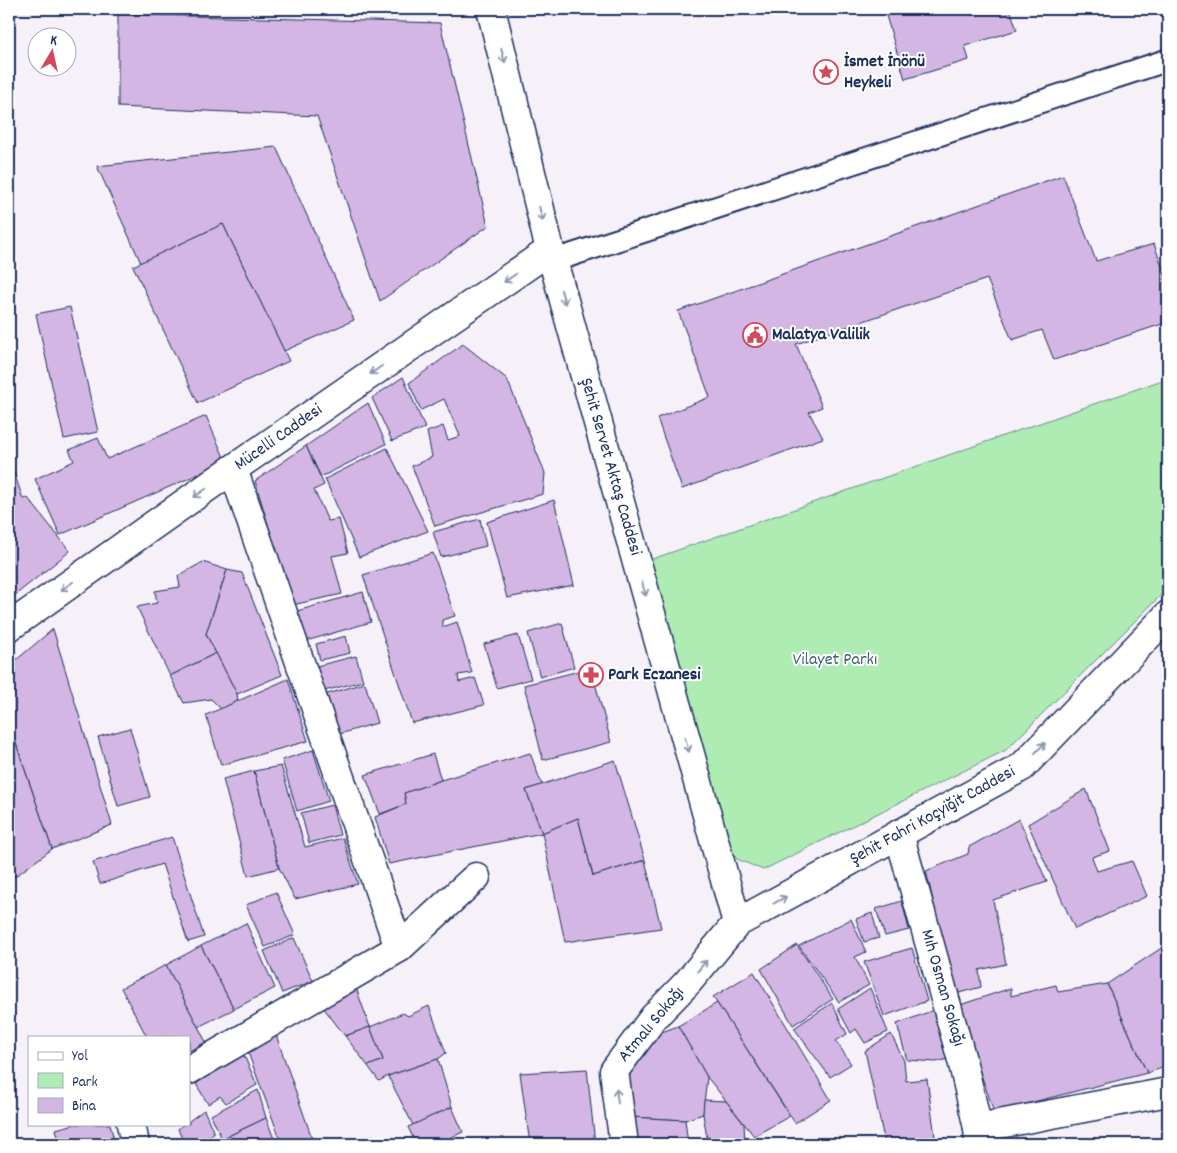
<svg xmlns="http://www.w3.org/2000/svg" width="1177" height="1153" font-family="Dekko,sans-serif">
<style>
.green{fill:#aeecb3;stroke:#648e88}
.building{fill:#d3b6e3;stroke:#1b2f5e}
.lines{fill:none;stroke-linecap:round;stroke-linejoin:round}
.lane-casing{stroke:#1b2f5e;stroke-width:25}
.street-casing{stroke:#1b2f5e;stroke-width:31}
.secondary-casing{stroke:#1b2f5e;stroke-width:31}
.lane{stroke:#fff;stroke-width:21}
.street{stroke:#fff;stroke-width:28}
.secondary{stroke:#fff;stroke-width:28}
.oneway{stroke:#8d97ae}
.labels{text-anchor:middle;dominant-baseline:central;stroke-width:4;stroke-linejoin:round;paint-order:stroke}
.poi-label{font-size:18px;font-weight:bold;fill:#1b2f5e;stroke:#fff;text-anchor:start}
.street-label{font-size:18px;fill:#1b2f5e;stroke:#fff}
.park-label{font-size:18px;fill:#405e73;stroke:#fff}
</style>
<rect width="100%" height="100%" fill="#f6f0f9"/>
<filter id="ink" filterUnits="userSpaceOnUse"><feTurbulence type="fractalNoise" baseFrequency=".02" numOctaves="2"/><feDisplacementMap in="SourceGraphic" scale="10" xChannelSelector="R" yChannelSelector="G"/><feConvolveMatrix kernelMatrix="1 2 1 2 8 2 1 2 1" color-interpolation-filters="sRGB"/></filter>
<g filter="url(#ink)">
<!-- green -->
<path class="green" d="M 1168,378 L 1168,588 L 1006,750 L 763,870 L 737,859 L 722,840 L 641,563 Z"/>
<!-- building -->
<g class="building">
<path d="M 884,9 L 1010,9 L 1017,30 L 965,46 L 969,60 L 905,79 Z"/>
<path d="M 118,14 L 440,23 L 488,226 L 380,301 L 317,116 L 118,107 Z"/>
<path d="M 276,147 L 354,320 L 284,351 L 223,224 L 141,263 L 97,166 Z"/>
<path d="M 1063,175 L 1096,261 L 1154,244 L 1168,283 L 1168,322 L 1054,360 L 1042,330 L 1012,340 L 987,279 L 796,344 L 822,407 L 809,412 L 823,438 L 682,489 L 657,418 L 710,397 L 678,311 Z"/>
<path d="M 223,224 L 289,361 L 198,403 L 133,266 Z"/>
<path d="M 70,307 L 98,432 L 64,439 L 36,314 Z"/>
<path d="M 463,344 L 507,379 L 545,473 L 543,494 L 435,526 L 412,466 L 432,457 L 427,432 L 443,426 L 448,440 L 460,436 L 444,399 L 421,410 L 409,383 Z"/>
<path d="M 403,377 L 425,428 L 392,441 L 372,398 Z"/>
<path d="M 368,403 L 386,444 L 321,477 L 306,446 Z"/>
<path d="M 206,416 L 226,462 L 60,535 L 35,479 L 74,461 L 69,450 L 98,438 L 107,459 Z"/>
<path d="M 306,446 L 324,485 L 314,490 L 328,521 L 339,519 L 348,553 L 332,556 L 342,594 L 292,605 L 255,481 Z"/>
<path d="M 387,448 L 428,531 L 359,557 L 325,479 Z"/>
<path d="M 9,458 L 23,499 L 28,498 L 70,551 L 9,600 Z"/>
<path d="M 554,500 L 574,585 L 507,598 L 487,522 Z"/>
<path d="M 480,519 L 486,546 L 441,557 L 433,532 Z"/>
<path d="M 433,553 L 455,616 L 442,620 L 443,627 L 457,622 L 472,673 L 458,675 L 459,682 L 475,678 L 484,705 L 412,723 L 363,575 Z"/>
<path d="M 203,562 L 227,570 L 206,634 L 216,653 L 170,676 L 137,607 L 157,603 L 155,591 L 180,587 L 178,576 Z"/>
<path d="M 227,570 L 242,573 L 282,675 L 237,694 L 206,634 Z"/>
<path d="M 363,592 L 371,622 L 306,641 L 297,611 Z"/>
<path d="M 562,623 L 574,667 L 540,677 L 528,633 Z"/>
<path d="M 53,629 L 112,825 L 52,849 L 9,723 L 9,666 Z"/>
<path d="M 518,635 L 531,679 L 497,688 L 484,644 Z"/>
<path d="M 346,636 L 350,653 L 320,660 L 316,644 Z"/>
<path d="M 216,653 L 237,694 L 238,701 L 221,709 L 211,699 L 184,703 L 170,676 Z"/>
<path d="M 356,656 L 363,681 L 324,691 L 317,666 Z"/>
<path d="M 591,668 L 611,742 L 543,760 L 524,685 Z"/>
<path d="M 288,679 L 308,741 L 221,765 L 206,715 Z"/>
<path d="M 365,683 L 377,723 L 336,735 L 324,695 Z"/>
<path d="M 9,723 L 52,849 L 9,881 Z"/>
<path d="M 130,728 L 150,797 L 118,806 L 98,737 Z"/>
<path d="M 313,750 L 329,801 L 297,811 L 282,760 Z"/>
<path d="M 530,753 L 542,785 L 526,790 L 542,833 L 389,864 L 375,817 L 406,804 L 404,793 L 441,780 Z"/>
<path d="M 433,754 L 441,780 L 404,793 L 406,804 L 380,814 L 365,775 Z"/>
<path d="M 615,760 L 645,860 L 593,876 L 578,818 L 542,833 L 526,790 Z"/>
<path d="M 281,766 L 305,847 L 343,838 L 358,884 L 295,899 L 279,868 L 254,771 Z"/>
<path d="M 254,771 L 279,868 L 248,876 L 223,779 Z"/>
<path d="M 1086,789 L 1110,851 L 1092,857 L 1097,871 L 1132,861 L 1147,896 L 1075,929 L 1028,824 Z"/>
<path d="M 332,805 L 340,835 L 309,843 L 301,813 Z"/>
<path d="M 578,818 L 593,876 L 645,860 L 661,928 L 565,942 L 542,833 Z"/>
<path d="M 1019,819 L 1047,882 L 993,900 L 1006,964 L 979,970 L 981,987 L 955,994 L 926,871 L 968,854 L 969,847 Z"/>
<path d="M 172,837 L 204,937 L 188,942 L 162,864 L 100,884 L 93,862 Z"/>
<path d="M 276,892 L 295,935 L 265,947 L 246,905 Z"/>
<path d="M 902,901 L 909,930 L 885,936 L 876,909 Z"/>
<path d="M 872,913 L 879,938 L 864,942 L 856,919 Z"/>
<path d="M 851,919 L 866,952 L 855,957 L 869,985 L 839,1002 L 799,946 Z"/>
<path d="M 246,923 L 275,988 L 234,1009 L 201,946 Z"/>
<path d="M 294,938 L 313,981 L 282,993 L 264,951 Z"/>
<path d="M 797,945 L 833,999 L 793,1025 L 761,969 Z"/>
<path d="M 201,946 L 234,1009 L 198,1027 L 166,965 Z"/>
<path d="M 1163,947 L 1168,963 L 1168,1066 L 1147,1073 L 1107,984 Z"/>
<path d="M 912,948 L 927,1001 L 884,1016 L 864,962 Z"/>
<path d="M 166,965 L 206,1042 L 189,1051 L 189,1037 L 147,1037 L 121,988 Z"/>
<path d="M 754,972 L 831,1100 L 795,1123 L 713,997 Z"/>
<path d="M 1107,984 L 1147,1073 L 994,1112 L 957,1006 L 1011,988 L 1011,996 L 1056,985 L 1058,992 Z"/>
<path d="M 356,988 L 370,1027 L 345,1036 L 323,1007 Z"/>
<path d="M 870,988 L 888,1032 L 865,1043 L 856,1029 L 851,1033 L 838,1009 Z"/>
<path d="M 717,1003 L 790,1116 L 754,1136 L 707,1077 L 678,1026 Z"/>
<path d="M 832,1003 L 847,1034 L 836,1041 L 851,1064 L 830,1077 L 794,1028 Z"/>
<path d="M 429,1006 L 446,1053 L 438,1059 L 388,1076 L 379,1081 L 368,1066 L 383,1060 L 370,1027 L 403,1013 L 408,1016 Z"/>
<path d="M 942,1007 L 956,1057 L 936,1062 L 907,1060 L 897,1024 Z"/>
<path d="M 678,1026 L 707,1077 L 703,1114 L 685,1120 L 630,1117 L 625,1110 L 630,1073 L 651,1036 Z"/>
<path d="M 370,1027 L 383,1060 L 368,1066 L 345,1036 Z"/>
<path d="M 891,1034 L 904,1061 L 906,1081 L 927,1079 L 936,1144 L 885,1144 L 865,1051 Z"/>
<path d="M 276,1035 L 314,1144 L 282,1144 L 246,1047 Z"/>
<path d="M 242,1051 L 257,1085 L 226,1103 L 220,1096 L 208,1104 L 196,1084 Z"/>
<path d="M 438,1059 L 452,1107 L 413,1125 L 388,1076 Z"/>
<path d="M 587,1069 L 595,1144 L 530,1144 L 520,1073 Z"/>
<path d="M 258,1090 L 266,1118 L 222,1139 L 211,1115 Z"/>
<path d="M 704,1100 L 726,1101 L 744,1124 L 745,1144 L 708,1144 L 703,1114 Z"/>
<path d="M 452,1107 L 463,1132 L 436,1144 L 416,1144 L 408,1127 Z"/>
<path d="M 204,1110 L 214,1133 L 196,1144 L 184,1144 L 178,1129 L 184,1124 L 189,1124 L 189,1121 Z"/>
<path d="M 630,1117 L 685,1120 L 688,1144 L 636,1144 Z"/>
<path d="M 266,1118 L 276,1144 L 225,1144 L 222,1139 Z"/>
<path d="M 75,1124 L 110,1124 L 114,1140 L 99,1144 L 60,1144 L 56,1129 Z"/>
</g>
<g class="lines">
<defs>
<path id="lane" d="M 553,261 L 1168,60"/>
<g id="street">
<path d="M 899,834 L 962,1060 L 978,1128 L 979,1144"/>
<path d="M 399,948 L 476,877"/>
<path d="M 189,1070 L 399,948 L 233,469"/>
<path d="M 131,1124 L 135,1144"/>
<path d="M 978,1128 L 1168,1092"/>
</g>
<g id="secondary">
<path d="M 491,9 L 550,250 L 737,923"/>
<path d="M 9,627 L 233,469 L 550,250"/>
<path d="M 624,1144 L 614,1071 L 654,1017 L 688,982 L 737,923 L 1022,767 L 1168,615"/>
</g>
</defs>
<!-- lane casing -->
<use href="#lane" class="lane-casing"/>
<!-- street casing -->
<use href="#street" class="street-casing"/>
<!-- secondary casing -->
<use href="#secondary" class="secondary-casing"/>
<!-- lane -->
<use href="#lane" class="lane"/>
<!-- street -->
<use href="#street" class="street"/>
<!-- secondary -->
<use href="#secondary" class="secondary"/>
</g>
<!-- one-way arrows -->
<defs><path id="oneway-shaft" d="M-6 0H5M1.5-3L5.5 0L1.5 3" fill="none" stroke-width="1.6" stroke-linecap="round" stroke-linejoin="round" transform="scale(1.25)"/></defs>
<g class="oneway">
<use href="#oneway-shaft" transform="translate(503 56) rotate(76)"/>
<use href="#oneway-shaft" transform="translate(541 214) rotate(76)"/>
<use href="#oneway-shaft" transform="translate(510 278) rotate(145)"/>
<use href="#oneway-shaft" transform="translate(563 297) rotate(74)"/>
<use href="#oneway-shaft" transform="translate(376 370) rotate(145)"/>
<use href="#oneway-shaft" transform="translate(200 493) rotate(145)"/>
<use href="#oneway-shaft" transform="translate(67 586) rotate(145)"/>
<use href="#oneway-shaft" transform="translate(644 589) rotate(74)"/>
<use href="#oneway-shaft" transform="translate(687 745) rotate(74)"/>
<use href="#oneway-shaft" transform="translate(1040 748) rotate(-46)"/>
<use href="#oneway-shaft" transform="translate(780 900) rotate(-29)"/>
<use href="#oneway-shaft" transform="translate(702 966) rotate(-50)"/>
<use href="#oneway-shaft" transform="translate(617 1096) rotate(-98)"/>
</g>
</g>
<!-- icons -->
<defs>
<symbol id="sight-ring" viewBox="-11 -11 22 22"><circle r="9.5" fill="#fff" stroke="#d1495b" stroke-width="1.5"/><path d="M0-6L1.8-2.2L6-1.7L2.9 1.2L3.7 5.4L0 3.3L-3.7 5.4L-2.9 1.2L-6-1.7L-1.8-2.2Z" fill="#d1495b"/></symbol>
<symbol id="civic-ring" viewBox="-11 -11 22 22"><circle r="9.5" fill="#fff" stroke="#d1495b" stroke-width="1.5"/><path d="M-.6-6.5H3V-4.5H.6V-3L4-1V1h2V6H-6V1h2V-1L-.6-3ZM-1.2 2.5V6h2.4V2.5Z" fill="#d1495b"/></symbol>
<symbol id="pharmacy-ring" viewBox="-11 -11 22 22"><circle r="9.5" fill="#fff" stroke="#d1495b" stroke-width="1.5"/><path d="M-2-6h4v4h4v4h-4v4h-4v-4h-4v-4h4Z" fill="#d1495b"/></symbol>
</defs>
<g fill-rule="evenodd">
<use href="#sight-ring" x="812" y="58" width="28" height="28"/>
<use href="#civic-ring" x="741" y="321" width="28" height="28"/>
<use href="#pharmacy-ring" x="577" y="661" width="28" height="28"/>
</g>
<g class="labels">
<!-- poi labels -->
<g class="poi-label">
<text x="844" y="62">İsmet İnönü<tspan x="844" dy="21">Heykeli</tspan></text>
<text x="772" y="335">Malatya Valilik</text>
<text x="608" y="675">Park Eczanesi</text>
</g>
<!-- street labels -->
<g class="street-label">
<text transform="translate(279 438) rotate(-35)">Mücelli Caddesi</text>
<text transform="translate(610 467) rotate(74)">Şehit Servet Aktaş Caddesi</text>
<text transform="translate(933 816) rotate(-29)">Şehit Fahri Koçyiğit Caddesi</text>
<text transform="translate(942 988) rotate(74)">Mıh Osman Sokağı</text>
<text transform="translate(652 1025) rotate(-50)">Atmalı Sokağı</text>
</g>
<!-- park labels -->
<g class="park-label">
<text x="835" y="660">Vilayet Parkı</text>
</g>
</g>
<!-- margin -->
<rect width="1177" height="1153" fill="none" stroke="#fff" stroke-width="30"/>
<rect x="15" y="15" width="1147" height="1123" fill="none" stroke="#1b2f5e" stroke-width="2" filter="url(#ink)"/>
<!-- legend -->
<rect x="28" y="1036" width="162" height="90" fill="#ffffff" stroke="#a4acbf"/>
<rect x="38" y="1052" width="25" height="8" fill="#ffffff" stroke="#a4acbf"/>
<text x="72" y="1060" font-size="15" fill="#1b2f5e">Yol</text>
<rect x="38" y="1073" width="25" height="15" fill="#aeecb3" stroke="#a4acbf"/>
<text x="72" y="1086" font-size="15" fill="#1b2f5e">Park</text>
<rect x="38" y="1098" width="25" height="15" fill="#d3b6e3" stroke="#a4acbf"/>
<text x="72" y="1110" font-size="15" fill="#1b2f5e">Bina</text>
<!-- north arrow -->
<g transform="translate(52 52) rotate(9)"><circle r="24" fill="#ffffff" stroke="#a4acbf"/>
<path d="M0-4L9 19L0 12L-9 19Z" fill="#d1495b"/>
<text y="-8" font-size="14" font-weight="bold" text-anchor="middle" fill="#1b2f5e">K</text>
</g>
</svg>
